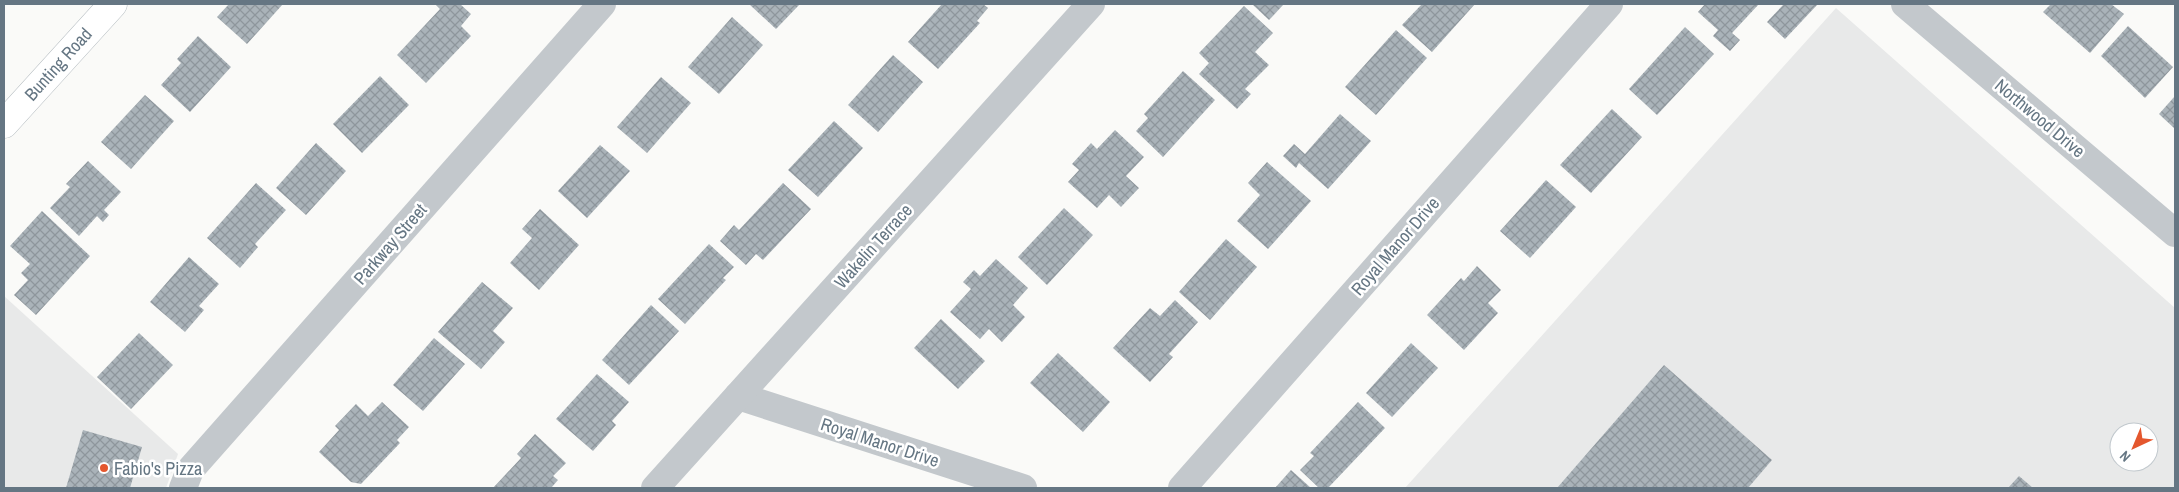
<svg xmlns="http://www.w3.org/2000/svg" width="2179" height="492" font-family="'Archivo Narrow',sans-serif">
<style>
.built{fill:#e8e9e9;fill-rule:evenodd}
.building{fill:url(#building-cross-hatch)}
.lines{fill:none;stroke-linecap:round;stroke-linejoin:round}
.secondary-casing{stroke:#b3babf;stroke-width:29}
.minor{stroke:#c3c8cc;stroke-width:28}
.secondary{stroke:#fff;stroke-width:28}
.poi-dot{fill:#e4572e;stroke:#fff;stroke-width:2}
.labels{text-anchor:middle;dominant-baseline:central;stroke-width:5;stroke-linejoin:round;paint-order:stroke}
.street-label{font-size:18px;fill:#657683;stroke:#fff}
.poi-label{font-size:18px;fill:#657683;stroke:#fff;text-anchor:start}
</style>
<defs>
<pattern id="building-cross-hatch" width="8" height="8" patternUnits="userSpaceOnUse" patternTransform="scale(1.25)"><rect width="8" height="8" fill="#aab3b9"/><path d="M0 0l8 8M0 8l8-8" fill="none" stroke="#8e969c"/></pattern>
</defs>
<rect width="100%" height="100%" fill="#fafaf8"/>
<!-- built -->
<g class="built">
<path d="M 1836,8 L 2175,308 L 2175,488 L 1405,488 ZM 2119,432 L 2149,432 L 2149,462 L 2119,462 Z"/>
<path d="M 4,296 L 178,454 L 166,488 L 4,488 Z"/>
</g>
<!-- building -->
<g class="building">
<path d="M 229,4 L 283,4 L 247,44 L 217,17 Z"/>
<path d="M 435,4 L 460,4 L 471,14 L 461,26 L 471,36 L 426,83 L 397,55 L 440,9 Z"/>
<path d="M 749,4 L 800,4 L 776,29 Z"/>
<path d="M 942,4 L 983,4 L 988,8 L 977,21 L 980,23 L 938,69 L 908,42 Z"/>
<path d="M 1252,4 L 1284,4 L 1269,20 Z"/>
<path d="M 1422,4 L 1475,4 L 1432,52 L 1402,25 Z"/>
<path d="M 1705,4 L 1759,4 L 1732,33 L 1740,40 L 1730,51 L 1713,36 L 1718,30 L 1698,12 Z"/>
<path d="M 1781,4 L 1818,4 L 1785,39 L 1767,22 L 1783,5 Z"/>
<path d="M 2051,4 L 2111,4 L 2124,14 L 2090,53 L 2043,12 Z"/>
<path d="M 1244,6 L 1273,33 L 1255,52 L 1269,65 L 1245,89 L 1251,94 L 1237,109 L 1199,74 L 1209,63 L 1199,53 Z"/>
<path d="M 732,17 L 763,45 L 719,94 L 688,67 Z"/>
<path d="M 2128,26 L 2173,67 L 2145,98 L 2101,56 Z"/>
<path d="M 1685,27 L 1714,54 L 1657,115 L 1629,89 Z"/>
<path d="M 1396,30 L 1427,58 L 1376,115 L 1345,87 Z"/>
<path d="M 198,36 L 231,67 L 190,112 L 161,85 L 181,63 L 177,59 Z"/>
<path d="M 893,55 L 923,82 L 878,132 L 848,105 Z"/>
<path d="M 1183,71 L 1215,100 L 1163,157 L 1136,131 L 1148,118 L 1144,114 Z"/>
<path d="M 380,76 L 409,105 L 362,153 L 333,124 Z"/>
<path d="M 661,77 L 691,103 L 647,153 L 617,127 Z"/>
<path d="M 145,95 L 174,121 L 131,169 L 101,142 Z"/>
<path d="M 2175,96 L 2175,129 L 2159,114 Z"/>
<path d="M 1612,109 L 1642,137 L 1591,193 L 1560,165 Z"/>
<path d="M 1340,114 L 1371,141 L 1328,189 L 1299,163 L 1296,168 L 1283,156 L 1294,144 L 1305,154 Z"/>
<path d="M 834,121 L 863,148 L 818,197 L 788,170 Z"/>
<path d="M 1115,130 L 1144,157 L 1126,176 L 1139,188 L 1121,207 L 1109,195 L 1097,208 L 1068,182 L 1079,170 L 1072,164 L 1091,143 L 1097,149 Z"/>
<path d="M 316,143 L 346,171 L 306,215 L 276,188 Z"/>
<path d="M 600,145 L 630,171 L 587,218 L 558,191 Z"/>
<path d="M 88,161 L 121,192 L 104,210 L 109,215 L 103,222 L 97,216 L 79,236 L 50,208 L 70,187 L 66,184 Z"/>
<path d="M 1267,162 L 1311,201 L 1268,249 L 1237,221 L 1260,195 L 1248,183 Z"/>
<path d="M 1546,180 L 1576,207 L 1530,258 L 1500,231 Z"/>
<path d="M 256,183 L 286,210 L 255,244 L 258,247 L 240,268 L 207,238 Z"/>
<path d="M 783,183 L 811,209 L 763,260 L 756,254 L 746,265 L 720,241 L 734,225 L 739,230 Z"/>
<path d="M 1064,208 L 1093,235 L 1047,285 L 1018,257 Z"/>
<path d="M 540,209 L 579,245 L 539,290 L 510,263 L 532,238 L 522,229 Z"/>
<path d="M 42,211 L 90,256 L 36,315 L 14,295 L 28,280 L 21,273 L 30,264 L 10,246 Z"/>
<path d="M 1226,239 L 1257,267 L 1210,320 L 1179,292 Z"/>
<path d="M 709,244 L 734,267 L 723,278 L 726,280 L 685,324 L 658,299 Z"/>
<path d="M 189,257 L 219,284 L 199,306 L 204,310 L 185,332 L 150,302 Z"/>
<path d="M 996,259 L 1028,288 L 1013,305 L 1025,317 L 1002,342 L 989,329 L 980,339 L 950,312 L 971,289 L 963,282 L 974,270 L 980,276 Z"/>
<path d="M 1477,266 L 1501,290 L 1488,303 L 1498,313 L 1464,350 L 1427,315 L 1461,278 L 1464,281 Z"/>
<path d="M 482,282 L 513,308 L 493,331 L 505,342 L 481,369 L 438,332 Z"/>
<path d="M 1175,300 L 1198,322 L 1169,354 L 1173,357 L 1150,382 L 1113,348 L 1150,308 L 1160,316 Z"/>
<path d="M 651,305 L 679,331 L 629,385 L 602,360 Z"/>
<path d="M 941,319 L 985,361 L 958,389 L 914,348 Z"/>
<path d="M 139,333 L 173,365 L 131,409 L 97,377 Z"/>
<path d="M 434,338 L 465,364 L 423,411 L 393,385 Z"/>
<path d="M 1411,343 L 1438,368 L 1392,417 L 1366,393 Z"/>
<path d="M 1058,353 L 1110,402 L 1083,432 L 1030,383 Z"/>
<path d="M 1664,365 L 1772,460 L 1748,488 L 1557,488 Z"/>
<path d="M 597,374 L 629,402 L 612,421 L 616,425 L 593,451 L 556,419 Z"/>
<path d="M 382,402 L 409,427 L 397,440 L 400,443 L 361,484 L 351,482 L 319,452 L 339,430 L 335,426 L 356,404 L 368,416 Z"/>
<path d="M 1358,402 L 1385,428 L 1328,488 L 1319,488 L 1300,470 L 1314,456 L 1310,453 Z"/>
<path d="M 83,430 L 142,447 L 130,488 L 66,488 Z"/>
<path d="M 535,434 L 566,463 L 553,476 L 558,480 L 551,488 L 493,488 L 521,458 L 517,454 Z"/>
<path d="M 1291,470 L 1311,488 L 1275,488 Z"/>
<path d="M 2019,476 L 2033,488 L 2008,488 Z"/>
</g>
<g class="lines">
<defs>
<path id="secondary" d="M 4,124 L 113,4"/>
</defs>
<!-- secondary casing -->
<use href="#secondary" class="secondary-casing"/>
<!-- minor -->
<g class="minor">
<path d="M 1905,4 L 2175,233"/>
<path d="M 738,396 L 1023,488"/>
<path d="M 183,488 L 190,470 L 602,4"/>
<path d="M 655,488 L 1091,4"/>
<path d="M 1182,488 L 1609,4"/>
</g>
<!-- secondary -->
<use href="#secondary" class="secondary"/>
</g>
<!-- markers -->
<circle class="poi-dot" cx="104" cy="468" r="5"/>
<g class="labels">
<!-- street labels -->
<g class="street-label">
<text transform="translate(58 64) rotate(-48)">Bunting Road</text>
<text transform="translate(2040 118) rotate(40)">Northwood Drive</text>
<text transform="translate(390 244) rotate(-49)">Parkway Street</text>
<text transform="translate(873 246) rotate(-48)">Wakelin Terrace</text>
<text transform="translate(1395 246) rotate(-49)">Royal Manor Drive</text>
<text transform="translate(880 442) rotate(18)">Royal Manor Drive</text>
</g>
<!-- poi labels -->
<g class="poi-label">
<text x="114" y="468">Fabio's Pizza</text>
</g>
</g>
<!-- border -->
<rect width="2179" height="492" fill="none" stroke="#657683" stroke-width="10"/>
<!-- north arrow -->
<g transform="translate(2134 447) rotate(224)"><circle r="24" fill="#ffffff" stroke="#c1c8cd"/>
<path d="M0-4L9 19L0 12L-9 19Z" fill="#e4572e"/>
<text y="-8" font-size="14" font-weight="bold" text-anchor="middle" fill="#657683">N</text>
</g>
</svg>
